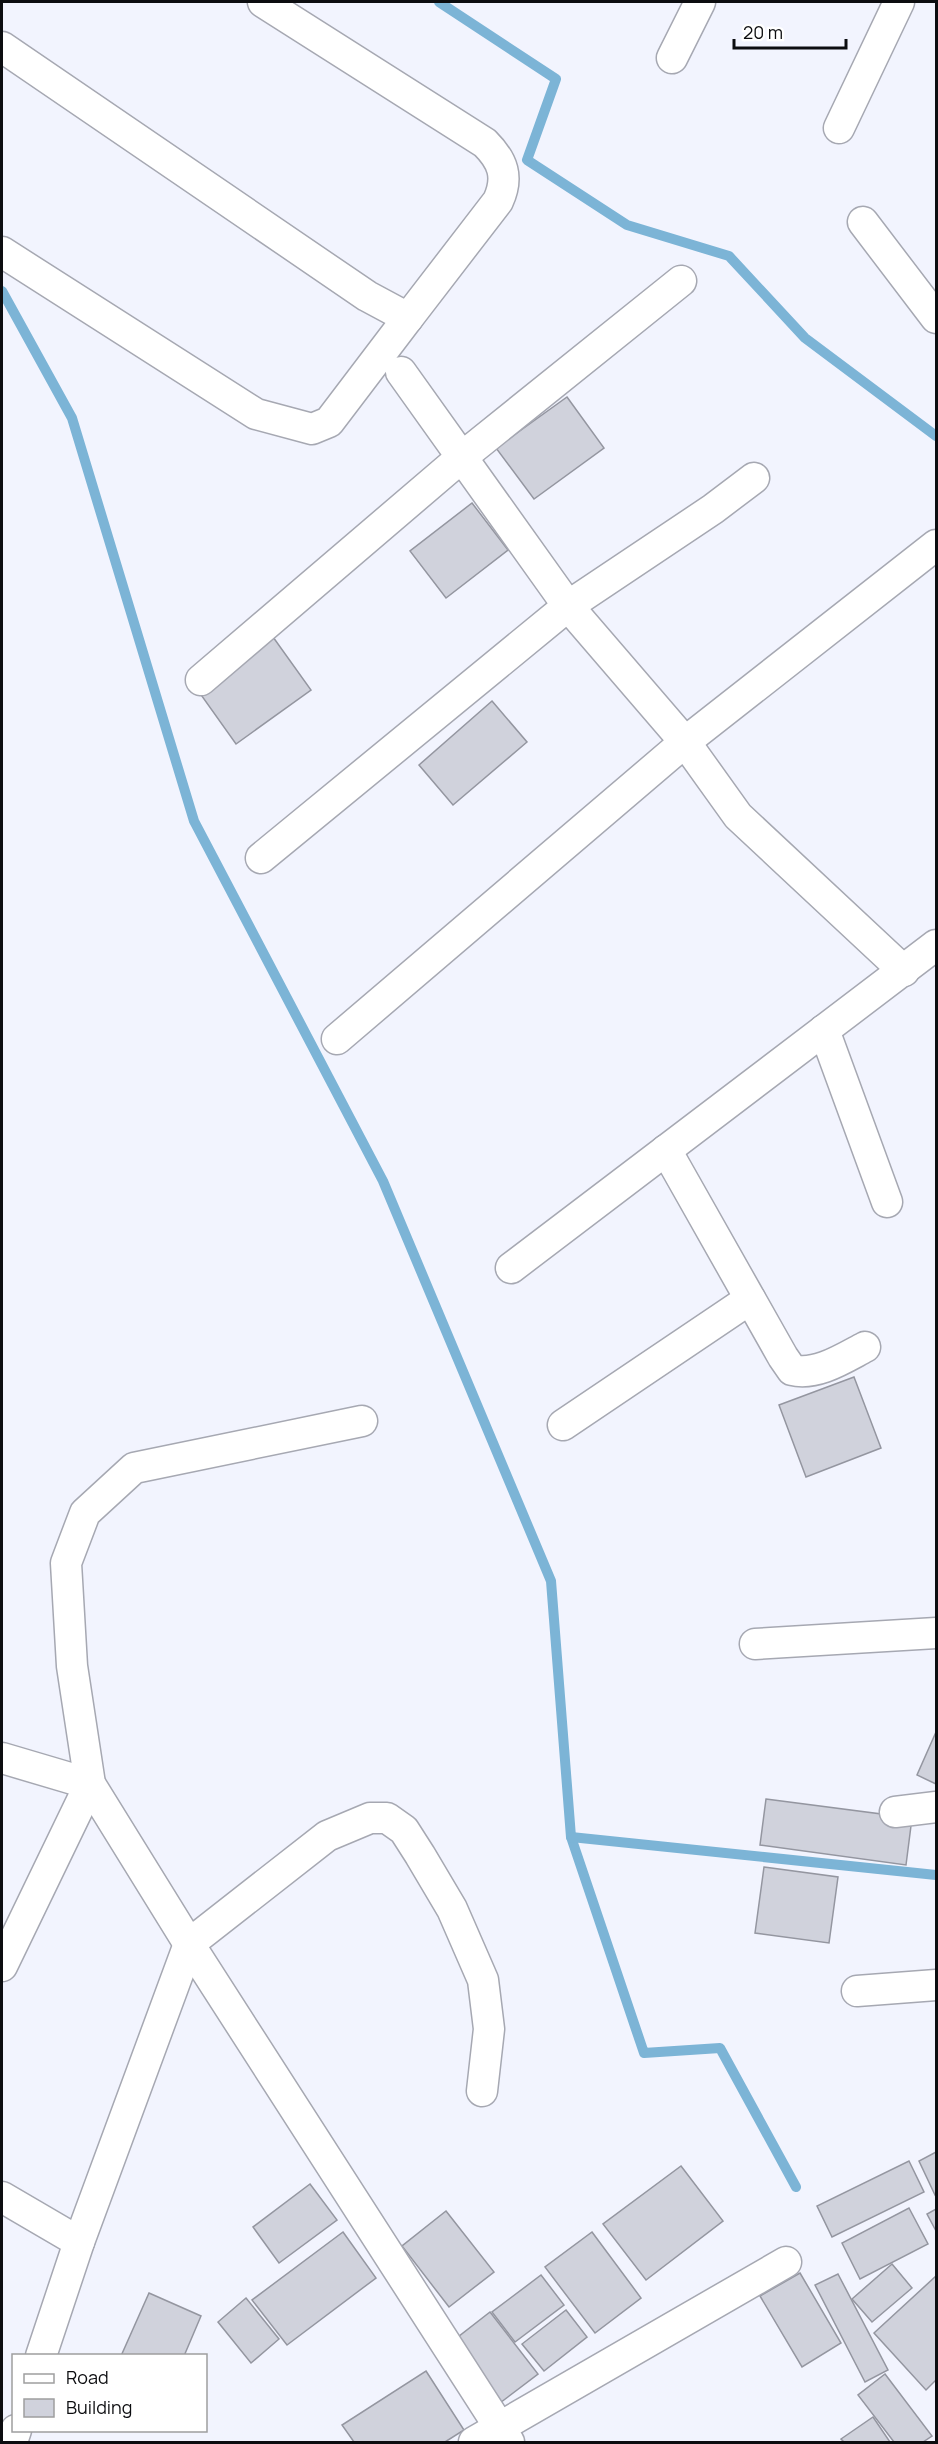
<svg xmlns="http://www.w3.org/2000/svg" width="938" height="2444" font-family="Manrope,sans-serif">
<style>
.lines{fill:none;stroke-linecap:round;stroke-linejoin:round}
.stream{stroke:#7cb4d6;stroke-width:10}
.building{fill:#d0d2dc;stroke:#9496a0;stroke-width:1.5}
.minor-casing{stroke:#a6a8b2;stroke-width:33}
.minor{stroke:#fff;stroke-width:30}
</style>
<rect width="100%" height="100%" fill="#f2f4fe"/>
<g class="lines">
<!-- stream -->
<g class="stream">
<path d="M 439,2 L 556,79 L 527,160 L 627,225 L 729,256 L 805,338 L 936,436"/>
<path d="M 2,291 L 72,418 L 194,821 L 383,1181 L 551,1581 L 571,1837 L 644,2053 L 720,2048 L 796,2187"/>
<path d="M 571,1837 L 936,1875"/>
</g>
</g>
<!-- building -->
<g class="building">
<path d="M 567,397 L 604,448 L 534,499 L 496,448 Z"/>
<path d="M 472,503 L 508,550 L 446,598 L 410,551 Z"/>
<path d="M 268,630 L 311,690 L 236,744 L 194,685 Z"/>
<path d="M 492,701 L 527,742 L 453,805 L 419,765 Z"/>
<path d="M 854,1377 L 881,1448 L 806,1477 L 779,1405 Z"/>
<path d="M 936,1732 L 936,1784 L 917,1775 Z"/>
<path d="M 766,1799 L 912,1818 L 906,1865 L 760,1845 Z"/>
<path d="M 764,1867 L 838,1877 L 829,1943 L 755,1933 Z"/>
<path d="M 936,2152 L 936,2194 L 935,2195 L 919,2161 Z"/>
<path d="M 909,2161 L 924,2192 L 832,2237 L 817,2206 Z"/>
<path d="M 681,2166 L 723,2221 L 646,2280 L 603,2224 Z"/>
<path d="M 310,2184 L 337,2220 L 279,2263 L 253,2227 Z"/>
<path d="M 909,2208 L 928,2244 L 860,2279 L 842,2243 Z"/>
<path d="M 936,2209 L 936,2231 L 927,2214 Z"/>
<path d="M 446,2211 L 494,2272 L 449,2307 L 402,2246 Z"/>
<path d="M 343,2232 L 376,2278 L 287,2345 L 252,2300 Z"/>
<path d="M 592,2232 L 641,2298 L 595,2333 L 545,2267 Z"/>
<path d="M 892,2264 L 912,2288 L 872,2322 L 852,2299 Z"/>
<path d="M 800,2273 L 841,2343 L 802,2367 L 760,2296 Z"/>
<path d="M 838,2274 L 888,2370 L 865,2382 L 815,2285 Z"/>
<path d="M 541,2275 L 564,2305 L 515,2342 L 492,2312 Z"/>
<path d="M 936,2276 L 936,2380 L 926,2390 L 874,2333 Z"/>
<path d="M 149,2293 L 201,2316 L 184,2356 L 121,2356 Z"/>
<path d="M 246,2298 L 279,2339 L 251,2363 L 218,2322 Z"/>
<path d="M 566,2310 L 587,2337 L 544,2371 L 522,2344 Z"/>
<path d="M 490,2312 L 538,2374 L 496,2406 L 449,2344 Z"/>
<path d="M 426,2371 L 464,2430 L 445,2442 L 354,2442 L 342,2425 Z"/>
<path d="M 885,2374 L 932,2436 L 923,2442 L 894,2442 L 858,2395 Z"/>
<path d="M 873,2417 L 890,2442 L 844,2442 L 841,2439 Z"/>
</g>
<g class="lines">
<defs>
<g id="minor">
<path d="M 2,47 L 367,296 L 408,318 L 498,201 C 509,177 503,161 485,143 L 263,2"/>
<path d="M 672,58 L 700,2"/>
<path d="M 839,128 L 899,2"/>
<path d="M 863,222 L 936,318"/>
<path d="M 2,252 L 256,414 L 312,429 L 329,422 L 408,318"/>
<path d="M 401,372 L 568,606 L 685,742 L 738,816 L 904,971"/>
<path d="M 201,680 L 462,457 L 681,281"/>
<path d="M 261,858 L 568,606 L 713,509 L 754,478"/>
<path d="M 824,1030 L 887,1202"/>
<path d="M 337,1039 L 685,742 L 936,545"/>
<path d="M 666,1150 L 783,1357 L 792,1370 C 817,1376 844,1358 865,1347"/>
<path d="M 511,1268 L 936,945"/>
<path d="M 362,1421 L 134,1468 L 85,1513 L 66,1563 L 72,1666 L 90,1784 L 189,1944 L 509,2442"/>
<path d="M 563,1425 L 750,1299"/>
<path d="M 755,1644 L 936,1633"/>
<path d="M 2,1758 L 90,1784"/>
<path d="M 895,1812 L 936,1807"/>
<path d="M 2,1966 L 90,1784"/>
<path d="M 857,1991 L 936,1985"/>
<path d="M 2,2197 L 79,2242"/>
<path d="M 41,2356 L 79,2242 L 189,1944 L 327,1836 L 370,1818 L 387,1818 L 404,1830 L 420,1855 L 452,1909 L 483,1980 L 489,2029 L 482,2091"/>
<path d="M 12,2442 L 16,2430"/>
<path d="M 474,2442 L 786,2262"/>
</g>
</defs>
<!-- minor casing -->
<use href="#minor" class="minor-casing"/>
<!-- minor -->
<use href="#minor" class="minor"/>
</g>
<!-- border -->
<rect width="938" height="2444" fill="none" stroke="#0c0d10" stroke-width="6"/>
<!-- legend -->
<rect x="12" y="2354" width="195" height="78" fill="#ffffff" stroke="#9e9e9f" stroke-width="1.5"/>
<rect x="24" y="2374" width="30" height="9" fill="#ffffff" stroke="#9e9e9f" stroke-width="1.5"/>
<text x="66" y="2384" font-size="18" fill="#0c0d10">Road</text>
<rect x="24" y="2399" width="30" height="18" fill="#d0d2dc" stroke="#9e9e9f" stroke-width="1.5"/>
<text x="66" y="2414" font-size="18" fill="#0c0d10">Building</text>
<!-- scale -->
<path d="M734 39v9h112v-9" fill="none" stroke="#0c0d10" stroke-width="3"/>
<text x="743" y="39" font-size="18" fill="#0c0d10" stroke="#ffffff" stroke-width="4.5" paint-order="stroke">20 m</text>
</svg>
